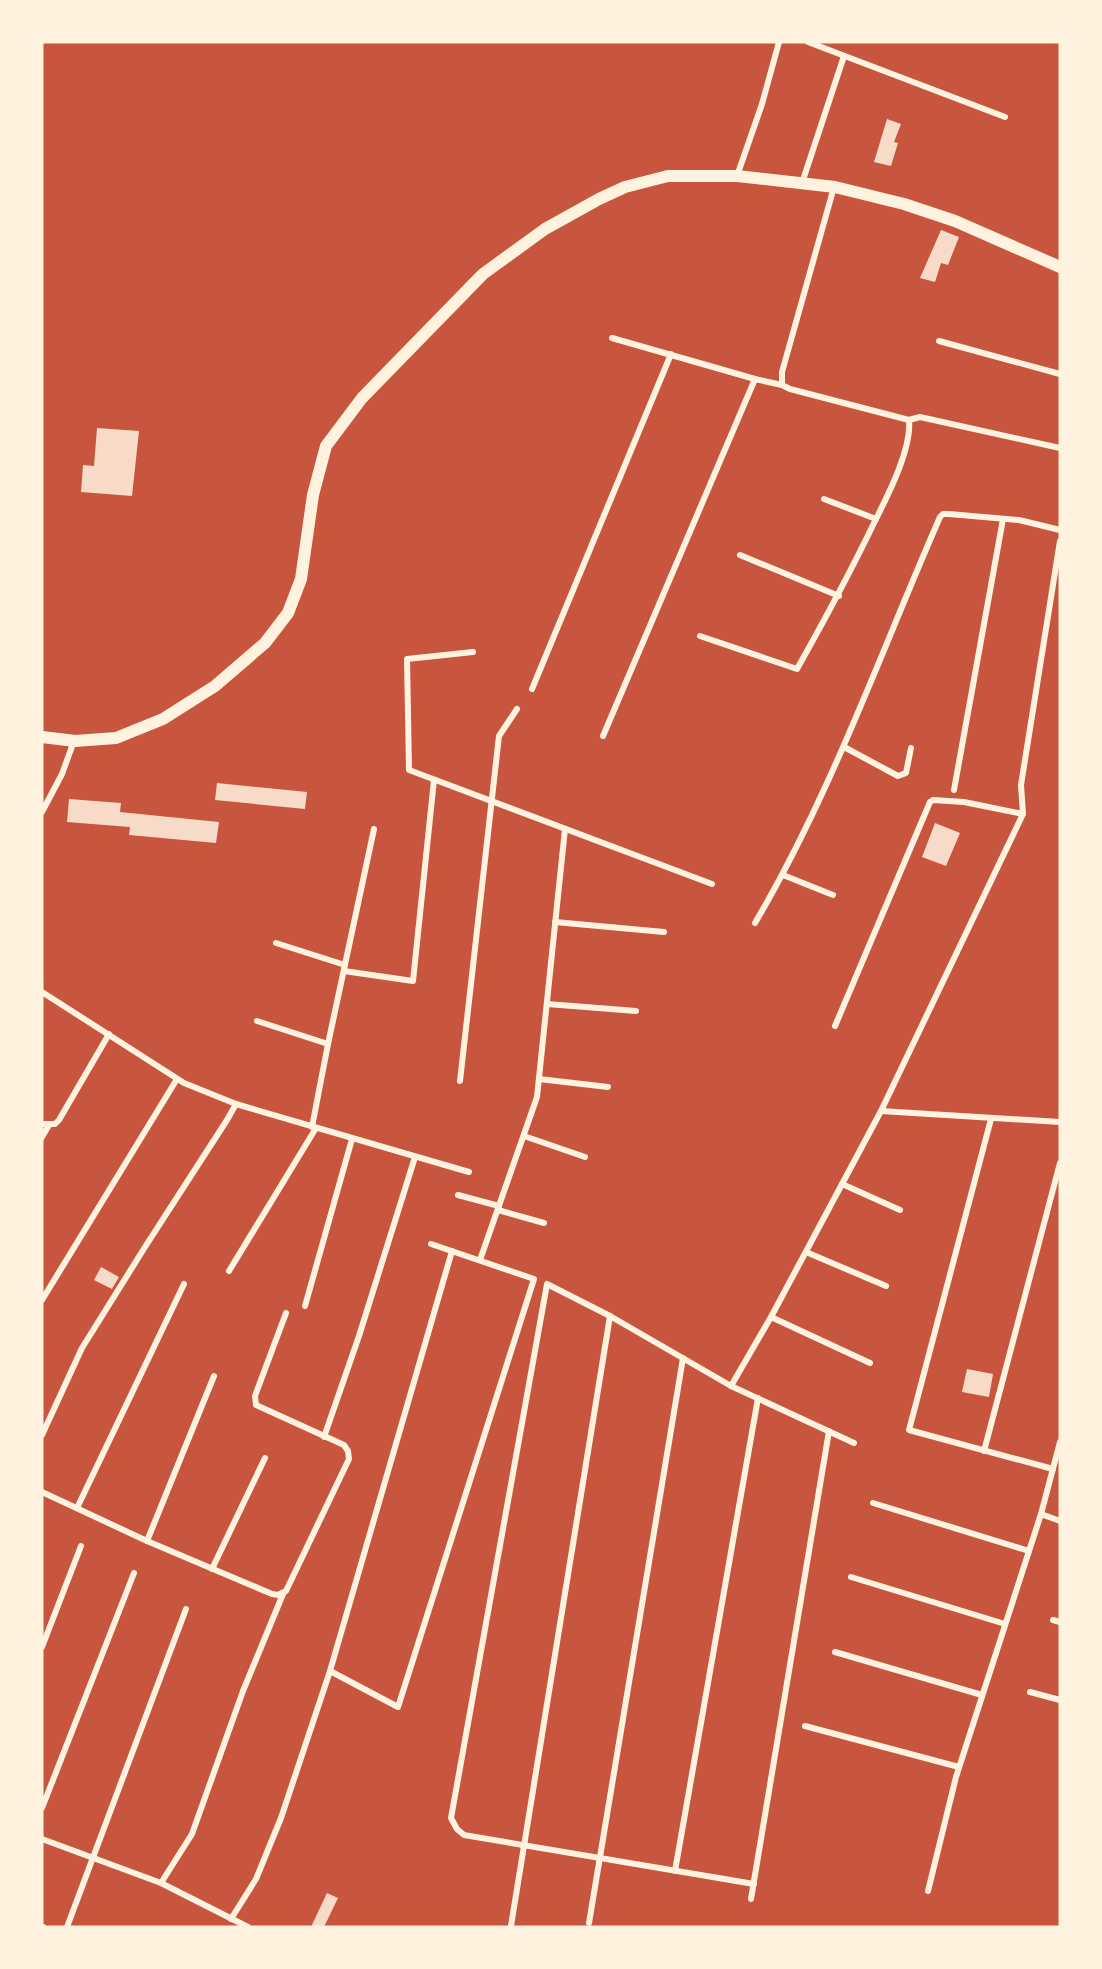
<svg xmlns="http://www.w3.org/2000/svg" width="1102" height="1969" font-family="'Nunito Sans',sans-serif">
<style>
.building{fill:#f7dbc8}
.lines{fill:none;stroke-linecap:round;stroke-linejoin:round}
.minor{stroke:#fff3e0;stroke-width:6}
.secondary{stroke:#fff3e0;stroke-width:12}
</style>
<rect width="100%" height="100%" fill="#c8553d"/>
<!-- building -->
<g class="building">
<path d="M 887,119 L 901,124 L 894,142 L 898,143 L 891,166 L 874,162 Z"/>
<path d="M 941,230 L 959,237 L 948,265 L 941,263 L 935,282 L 920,278 Z"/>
<path d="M 97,428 L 139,431 L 132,496 L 81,492 L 83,465 L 94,466 Z"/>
<path d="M 217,783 L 307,792 L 305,809 L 215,800 Z"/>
<path d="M 69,799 L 121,803 L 120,812 L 219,822 L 216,843 L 129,835 L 130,827 L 67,822 Z"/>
<path d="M 935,823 L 960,833 L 946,866 L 922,857 Z"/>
<path d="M 101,1267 L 119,1277 L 112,1289 L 94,1280 Z"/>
<path d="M 967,1369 L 993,1374 L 989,1397 L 962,1392 Z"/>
<path d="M 327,1893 L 338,1898 L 324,1927 L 311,1927 Z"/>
</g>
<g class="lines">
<!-- minor -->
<g class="minor">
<path d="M 808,42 L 1005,117"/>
<path d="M 737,176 L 762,104 L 779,42"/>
<path d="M 802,183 L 844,56"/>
<path d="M 612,338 L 755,379 L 782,385"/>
<path d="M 939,341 L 1060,374"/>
<path d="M 909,420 L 920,417 L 1060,448"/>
<path d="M 824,499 L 876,519"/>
<path d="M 740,555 L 839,596"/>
<path d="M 700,636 L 797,669 C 824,621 850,573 874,523 C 887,497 912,449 909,420 L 790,389 L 782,385 L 782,372 L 834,187"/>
<path d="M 473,652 L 407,659 L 409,770 L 712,884"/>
<path d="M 532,689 L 671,354"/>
<path d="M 603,736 L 755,379"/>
<path d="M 844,747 L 898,776 L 906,773 L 911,748"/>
<path d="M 954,790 L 1003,519"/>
<path d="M 42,812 L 62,774 L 74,741"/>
<path d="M 783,875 L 833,895"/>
<path d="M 555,922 L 664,932"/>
<path d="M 755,923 C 831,794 880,654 940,517 L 943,514 L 949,514 L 1019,520 L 1060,530"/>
<path d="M 276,943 L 345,965"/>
<path d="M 344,971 L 413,981 L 434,780"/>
<path d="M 42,992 L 184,1083 L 236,1104 L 469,1172"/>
<path d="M 547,1004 L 636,1011"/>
<path d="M 257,1021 L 328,1044 L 312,1127"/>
<path d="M 835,1026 L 930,802 L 933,800 L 964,802 L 1023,814"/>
<path d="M 328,1044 L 374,829"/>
<path d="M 539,1079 L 608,1087"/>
<path d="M 460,1081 L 499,736 L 517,709"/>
<path d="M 881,1111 L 1060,1122"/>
<path d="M 991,1119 L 909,1430 L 1053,1469"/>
<path d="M 42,1124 L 55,1124 L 59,1120 L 109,1034"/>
<path d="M 524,1136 L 585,1157"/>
<path d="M 42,1137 L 49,1125"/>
<path d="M 842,1184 L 900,1210"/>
<path d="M 458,1195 L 499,1206"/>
<path d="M 498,1210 L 544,1223"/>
<path d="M 431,1244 L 534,1279 L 398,1707 L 330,1671 L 452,1251"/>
<path d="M 806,1252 L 886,1286"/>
<path d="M 480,1260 L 537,1097 L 565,829"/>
<path d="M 229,1271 L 316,1128"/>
<path d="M 42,1300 L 177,1079"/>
<path d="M 305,1306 L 352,1139"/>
<path d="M 771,1317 L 870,1363"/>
<path d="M 731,1386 L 610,1316 L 547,1284 L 451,1818 L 457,1829 L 464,1835 L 754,1884"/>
<path d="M 42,1435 L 82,1348 L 145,1247 L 227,1120 L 236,1104"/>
<path d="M 324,1437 L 359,1336 L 415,1157"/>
<path d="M 1060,1442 L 1041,1514 L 1060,1521"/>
<path d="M 854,1443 L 731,1386 L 771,1317 L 881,1111 L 1023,814 L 1021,785 L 1060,541"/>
<path d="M 984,1451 L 1060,1163"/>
<path d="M 42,1492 L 147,1541 L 272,1594 L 278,1595 L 286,1591 L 349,1459 L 348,1451 L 344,1445 L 256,1405 L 255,1396 L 286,1313"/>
<path d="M 873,1503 L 1029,1551"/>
<path d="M 77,1508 L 184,1284"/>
<path d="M 147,1541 L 214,1376"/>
<path d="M 212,1569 L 265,1458"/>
<path d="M 851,1577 L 1005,1624"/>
<path d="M 1053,1620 L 1060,1622"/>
<path d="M 42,1647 L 81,1546"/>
<path d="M 835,1652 L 982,1695"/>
<path d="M 1030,1692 L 1060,1700"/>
<path d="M 805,1726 L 959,1767"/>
<path d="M 42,1808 L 134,1573"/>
<path d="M 42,1839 L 161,1883 L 248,1927"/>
<path d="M 675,1871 L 758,1398"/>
<path d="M 161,1883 L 192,1834 L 243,1691 L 283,1594"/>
<path d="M 928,1891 L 956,1777 L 1041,1514"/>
<path d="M 751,1899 L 829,1431"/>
<path d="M 231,1919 L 256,1879 L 281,1818 L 330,1671"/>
<path d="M 589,1923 L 683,1358"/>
<path d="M 511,1926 L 610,1316"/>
<path d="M 42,1927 L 43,1927"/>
<path d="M 67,1927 L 186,1609"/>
</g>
<!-- secondary -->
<path class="secondary" d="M 42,737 L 75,741 L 116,738 L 163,719 L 215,686 L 265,643 L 288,613 L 301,579 L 313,495 L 326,446 L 362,398 L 483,274 L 545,229 L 599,199 L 625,187 L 668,176 L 737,176 L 835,187 L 904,204 L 955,221 L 1060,267"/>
</g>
<!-- border -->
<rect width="1102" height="1969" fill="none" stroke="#fff3e0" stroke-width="87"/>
</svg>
